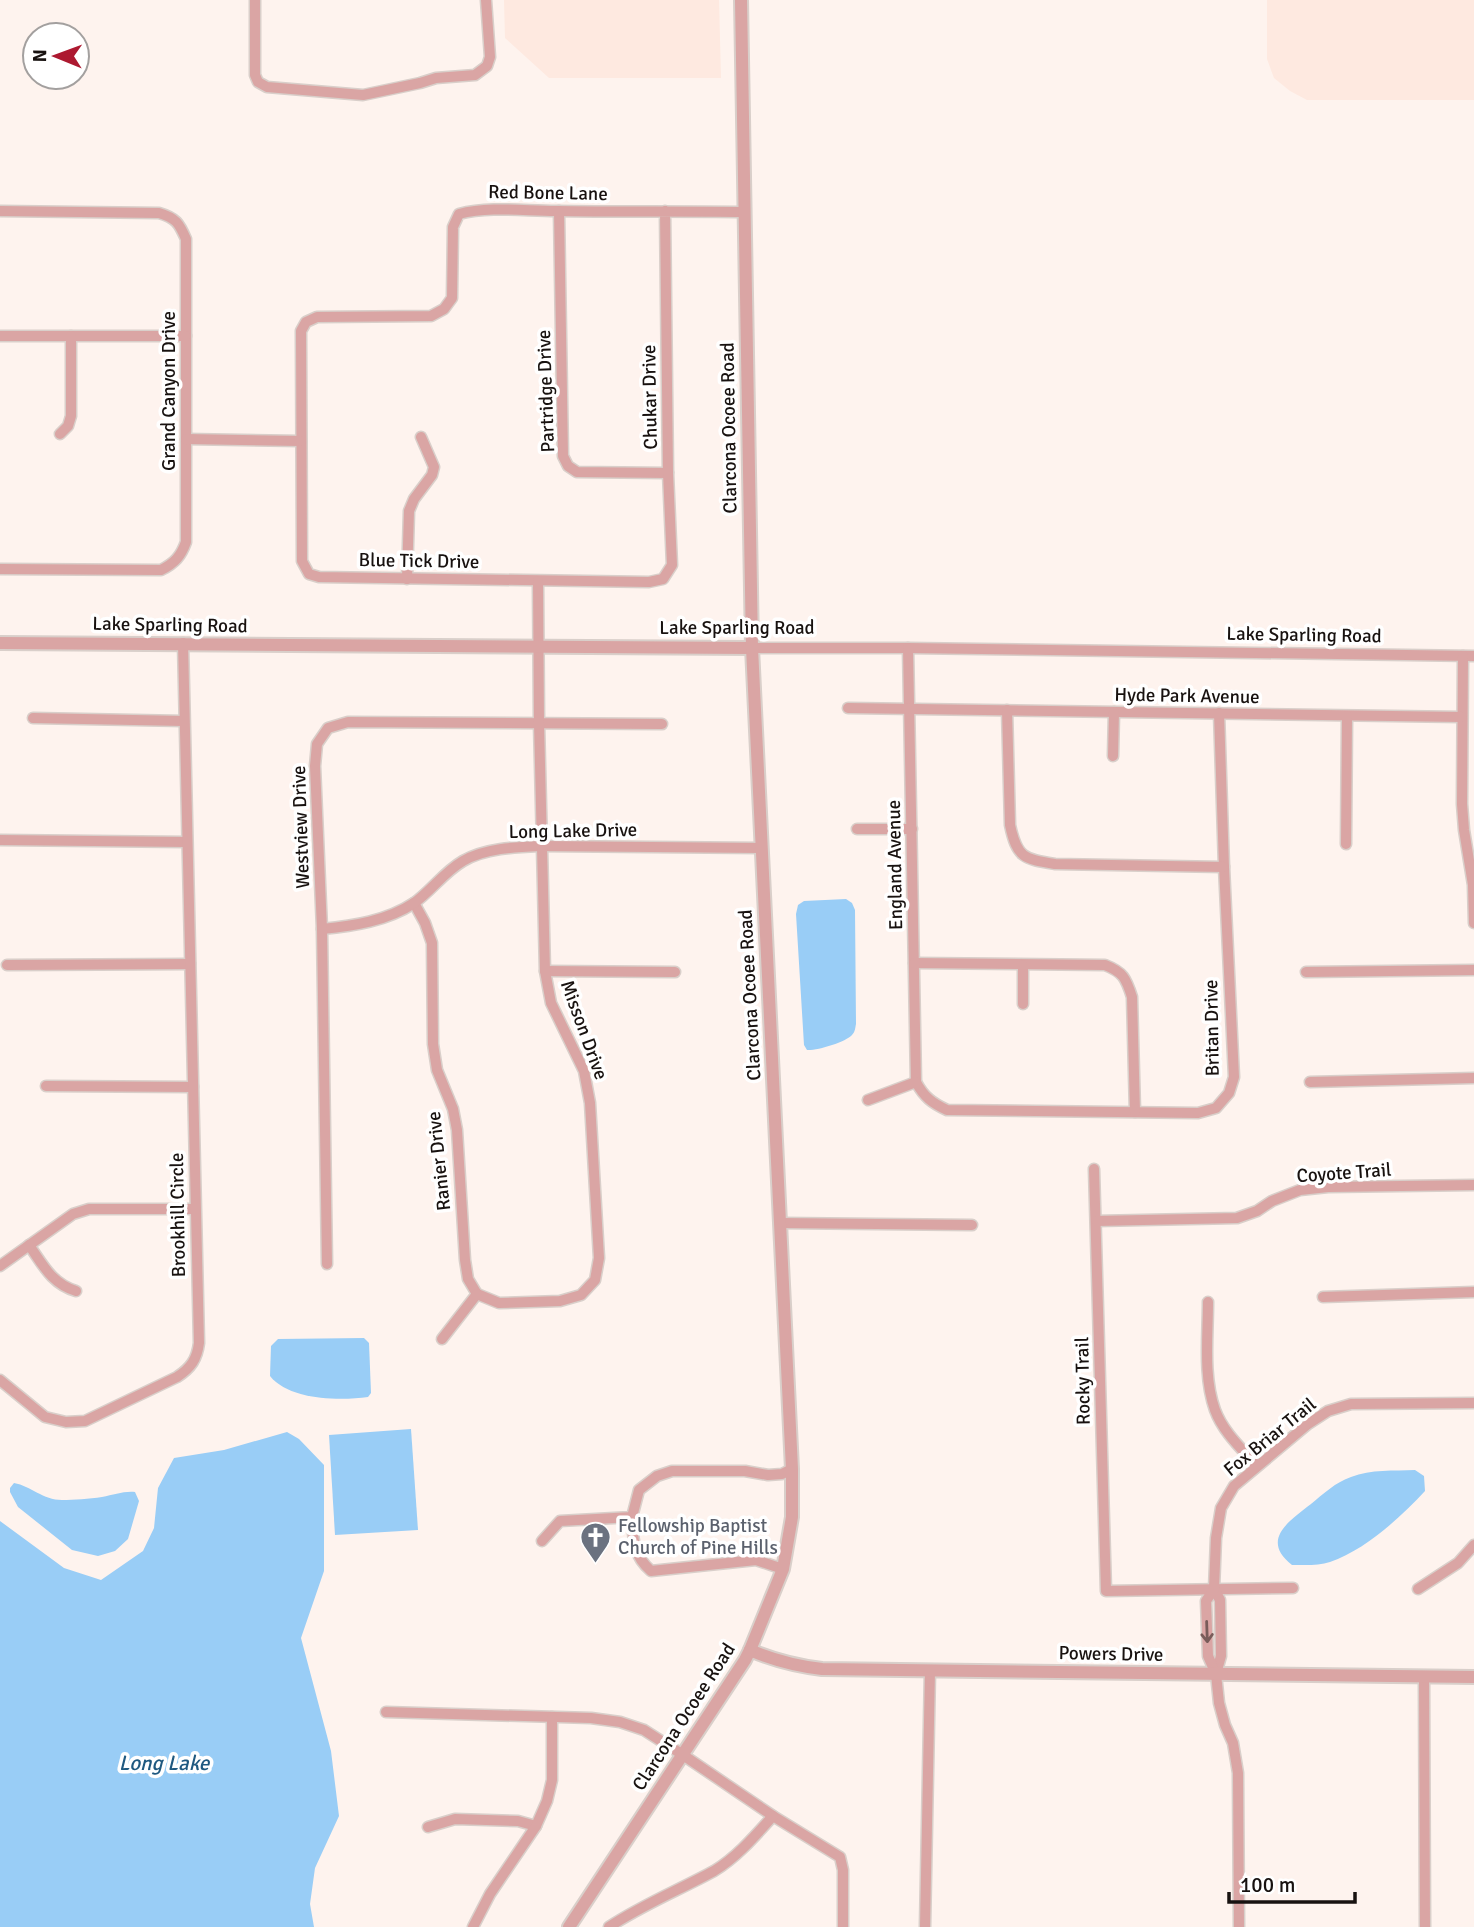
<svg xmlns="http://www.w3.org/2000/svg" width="1474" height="1927" font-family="Signika,sans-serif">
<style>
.built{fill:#fee9e0}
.water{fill:#99cdf6}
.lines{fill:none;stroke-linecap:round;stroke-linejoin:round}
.minor-casing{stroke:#d9cfca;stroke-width:13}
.tertiary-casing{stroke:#d9cfca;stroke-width:16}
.minor{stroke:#daa5a4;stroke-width:10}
.tertiary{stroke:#daa5a4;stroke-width:12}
.oneway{stroke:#795c5a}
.labels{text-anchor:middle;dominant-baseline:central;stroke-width:7;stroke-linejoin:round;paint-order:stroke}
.street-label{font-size:19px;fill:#181210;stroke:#fff}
.worship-label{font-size:19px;fill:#5b616d;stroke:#fff;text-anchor:start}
.water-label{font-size:21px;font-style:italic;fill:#1f5980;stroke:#fff}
</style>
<rect width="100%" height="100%" fill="#fef3ee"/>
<!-- built -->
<g class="built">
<path d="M 504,0 L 719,0 L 721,78 L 549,78 L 505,38 Z"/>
<path d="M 1267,0 L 1474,0 L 1474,100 L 1307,100 L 1290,91 L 1274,78 L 1267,59 Z"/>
</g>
<!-- water -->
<g class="water">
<path d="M 846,899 L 852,903 L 855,910 L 856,1024 C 855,1029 855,1032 852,1035 C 846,1042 816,1051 807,1050 L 804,1045 L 796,914 L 798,905 L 804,901 Z"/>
<path d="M 364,1338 L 369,1343 L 371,1393 L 368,1397 C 339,1401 289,1400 270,1376 L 271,1346 L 278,1339 Z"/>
<path d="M 411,1429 L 418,1530 L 335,1535 L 329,1435 Z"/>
<path d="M 287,1432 L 299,1439 L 324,1465 L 324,1571 L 301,1638 L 331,1751 L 339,1816 L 315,1868 L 310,1904 L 314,1927 L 0,1927 L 0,1521 L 64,1568 L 101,1580 L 143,1551 L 154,1528 L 158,1488 L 174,1458 L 224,1450 Z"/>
<path d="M 1415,1470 L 1424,1476 L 1425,1491 C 1400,1518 1365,1550 1330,1562 C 1319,1566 1304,1565 1292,1565 C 1260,1540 1289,1521 1311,1504 C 1323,1494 1336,1482 1351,1477 C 1371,1469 1394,1471 1415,1470 Z"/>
<path d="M 14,1483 C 31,1486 43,1500 62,1500 C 74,1500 89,1499 102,1497 C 114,1495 123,1491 135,1492 L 139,1501 L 128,1539 L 115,1551 L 98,1556 L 72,1550 L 18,1507 L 10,1492 L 10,1488 Z"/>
</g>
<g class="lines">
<defs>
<g id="minor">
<path d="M 255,0 L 255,75 L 258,82 L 267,87 L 363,95 L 420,83 L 436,78 L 475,75 L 487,66 L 490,57 L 486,0"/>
<path d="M 0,211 L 159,213 C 176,218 179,223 186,239 L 186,542 C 181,556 175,563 161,570 L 0,569"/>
<path d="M 559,211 L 563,456 L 568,466 L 577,472 L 668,473"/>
<path d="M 665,211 L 668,473 L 672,565 L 663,579 L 649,582 L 319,577 L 309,574 L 302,561 L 301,331 L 306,322 L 317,317 L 431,316 L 444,309 L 452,298 L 453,227 L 459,214 C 490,206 524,211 556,211 C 619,212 682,211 745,212"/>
<path d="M 0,336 L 186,336"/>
<path d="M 60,434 L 68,426 L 71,416 L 71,336"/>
<path d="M 186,439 L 301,441"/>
<path d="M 407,579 L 409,511 L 414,499 L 432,475 L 434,467 L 421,437"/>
<path d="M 752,648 L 908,648 L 1474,656"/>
<path d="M 908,648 L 916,1082 C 924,1097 932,1103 947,1110 L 1198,1113 L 1216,1108 L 1229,1093 L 1234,1077 L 1224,867 L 1219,713"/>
<path d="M 1463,656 L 1462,804 L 1464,830 L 1473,885 L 1474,923"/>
<path d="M 848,708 L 1462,717"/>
<path d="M 1007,710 L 1010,825 C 1017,858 1024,859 1055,864 L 1224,867"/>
<path d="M 33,718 L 184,721"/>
<path d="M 1113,756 L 1114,712"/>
<path d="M 857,829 L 912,829"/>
<path d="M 0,840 L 187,842"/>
<path d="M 1346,844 L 1347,716"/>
<path d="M 414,903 L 425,923 L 432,943 L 433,1044 L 437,1070 L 453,1109 L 457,1130 L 465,1260 L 468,1279 L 477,1294"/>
<path d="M 322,929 C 353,926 387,921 414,903 C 431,891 444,872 463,861 C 485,848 516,847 541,846 L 762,848"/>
<path d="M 914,963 L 1105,965 C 1123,972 1126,978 1132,997 L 1135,1112"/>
<path d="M 7,965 L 190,964"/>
<path d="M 1023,965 L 1023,1004"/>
<path d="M 545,971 L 675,972"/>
<path d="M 1306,972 L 1474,970"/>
<path d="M 1310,1082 L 1474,1078"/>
<path d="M 46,1086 L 193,1087"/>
<path d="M 868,1100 L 916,1082"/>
<path d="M 1094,1169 L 1106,1591 L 1293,1588"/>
<path d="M 1096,1221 L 1237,1218 L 1257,1211 L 1272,1201 L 1300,1190 L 1328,1187 L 1474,1185"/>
<path d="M 781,1223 L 972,1225"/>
<path d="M 29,1245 C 43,1265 52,1284 76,1291"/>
<path d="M 327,1264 L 322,929 L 315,766 L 317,744 L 328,728 L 348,722 L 662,724"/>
<path d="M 0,1266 L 73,1214 L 89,1209 L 195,1209"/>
<path d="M 477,1294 L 499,1303 L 560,1301 L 581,1295 L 595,1280 L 599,1258 L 590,1103 L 584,1071 L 551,1003 L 545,971 L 539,723 L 538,581"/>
<path d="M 1323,1297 L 1474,1292"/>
<path d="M 1208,1302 C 1208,1336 1203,1377 1215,1410 C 1223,1432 1242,1449 1257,1466"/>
<path d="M 442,1339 L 477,1294"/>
<path d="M 0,1380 L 45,1417 L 66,1422 L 85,1421 L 177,1377 C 191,1368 197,1359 199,1343 L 183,643"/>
<path d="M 632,1517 C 633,1540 633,1555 651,1571 L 756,1560 L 783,1569"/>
<path d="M 542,1541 L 560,1521 L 632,1517 L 639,1490 L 657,1476 L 672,1471 L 745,1471 L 768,1475 L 782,1474 L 792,1469"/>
<path d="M 1214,1589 L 1220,1600 L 1221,1656 L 1216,1674 L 1219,1703 L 1225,1725 L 1233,1743 L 1238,1773 L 1239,1927"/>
<path d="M 1418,1589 L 1458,1563 L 1474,1545"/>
<path d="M 1216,1674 L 1208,1656 L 1206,1601 L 1214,1589 L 1216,1538 L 1221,1508 L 1234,1486 L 1308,1424 L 1328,1411 L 1351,1404 L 1474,1403"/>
<path d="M 1424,1677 L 1425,1927"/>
<path d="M 386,1712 L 591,1718 L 620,1722 L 644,1730 L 683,1755 L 773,1816 L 840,1857 L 843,1870 L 843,1927"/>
<path d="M 428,1827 L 455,1819 L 518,1821 L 536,1826"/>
<path d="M 473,1927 L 490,1894 L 536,1826 L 547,1801 L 552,1780 L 552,1717"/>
<path d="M 609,1927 C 642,1905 679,1890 714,1871 C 737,1857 755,1836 773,1816"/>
<path d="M 925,1927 L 930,1670"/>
</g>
<g id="tertiary">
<path d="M 0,643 L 752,648"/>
<path d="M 750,1650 C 773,1660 797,1666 822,1669 L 1474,1677"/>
<path d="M 569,1927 L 745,1660 L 750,1650 L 783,1569 L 792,1517 L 792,1469 L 752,648 L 741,0"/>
</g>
</defs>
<!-- minor casing -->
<use href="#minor" class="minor-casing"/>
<!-- tertiary casing -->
<use href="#tertiary" class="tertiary-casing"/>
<!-- minor -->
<use href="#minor" class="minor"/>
<!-- tertiary -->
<use href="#tertiary" class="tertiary"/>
</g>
<!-- one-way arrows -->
<defs><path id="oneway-shaft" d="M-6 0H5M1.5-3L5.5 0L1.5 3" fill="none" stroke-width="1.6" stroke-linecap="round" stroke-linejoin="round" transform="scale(1.75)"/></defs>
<use class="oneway" href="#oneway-shaft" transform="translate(1207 1632) rotate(88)"/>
<!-- icons -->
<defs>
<symbol id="church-pin" viewBox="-11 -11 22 30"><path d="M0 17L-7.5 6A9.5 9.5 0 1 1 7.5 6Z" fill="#6b7280" stroke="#fff"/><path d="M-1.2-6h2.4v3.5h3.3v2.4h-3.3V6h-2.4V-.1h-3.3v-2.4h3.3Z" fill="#fff"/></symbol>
</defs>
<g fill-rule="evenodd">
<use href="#church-pin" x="578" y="1520" width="35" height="47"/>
</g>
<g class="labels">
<!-- street labels -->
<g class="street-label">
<text transform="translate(548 193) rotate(1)">Red Bone Lane</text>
<text transform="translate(169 391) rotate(-90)">Grand Canyon Drive</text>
<text transform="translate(546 391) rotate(-92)">Partridge Drive</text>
<text transform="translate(650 397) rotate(-91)">Chukar Drive</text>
<text transform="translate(729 428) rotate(-91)">Clarcona Ocoee Road</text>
<text transform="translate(419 561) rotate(1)">Blue Tick Drive</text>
<text transform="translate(170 625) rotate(1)">Lake Sparling Road</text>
<text x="737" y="628">Lake Sparling Road</text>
<text transform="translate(1304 635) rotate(1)">Lake Sparling Road</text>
<text transform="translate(1187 696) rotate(1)">Hyde Park Avenue</text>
<text transform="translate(301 827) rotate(-92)">Westview Drive</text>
<text transform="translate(573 831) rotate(-1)">Long Lake Drive</text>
<text transform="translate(895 865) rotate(-91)">England Avenue</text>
<text transform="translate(750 995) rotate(-93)">Clarcona Ocoee Road</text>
<text transform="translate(1212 1028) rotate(-91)">Britan Drive</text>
<text transform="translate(584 1030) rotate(70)">Misson Drive</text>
<text transform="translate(439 1161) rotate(-96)">Ranier Drive</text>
<text transform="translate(1344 1173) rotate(-4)">Coyote Trail</text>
<text transform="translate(178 1215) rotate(-91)">Brookhill Circle</text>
<text transform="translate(1083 1381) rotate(-91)">Rocky Trail</text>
<text transform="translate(1270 1437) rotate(-39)">Fox Briar Trail</text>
<text transform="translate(1111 1654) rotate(1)">Powers Drive</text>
<text transform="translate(684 1717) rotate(-57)">Clarcona Ocoee Road</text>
</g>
<!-- worship labels -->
<g class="worship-label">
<text x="618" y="1526">Fellowship Baptist<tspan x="618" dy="22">Church of Pine Hills</tspan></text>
</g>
<!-- water labels -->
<g class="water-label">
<text x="164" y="1763">Long Lake</text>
</g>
</g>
<!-- north arrow -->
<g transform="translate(56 56) rotate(271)"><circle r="33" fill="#ffffff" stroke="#a3a09f" stroke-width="2"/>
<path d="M0-5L12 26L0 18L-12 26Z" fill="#ad1930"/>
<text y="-10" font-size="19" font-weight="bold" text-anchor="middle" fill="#181210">N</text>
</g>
<!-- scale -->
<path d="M1229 1892v10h126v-10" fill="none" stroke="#181210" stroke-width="3.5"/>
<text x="1240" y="1892" font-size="21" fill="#181210" stroke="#ffffff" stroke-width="5" paint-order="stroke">100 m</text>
</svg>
